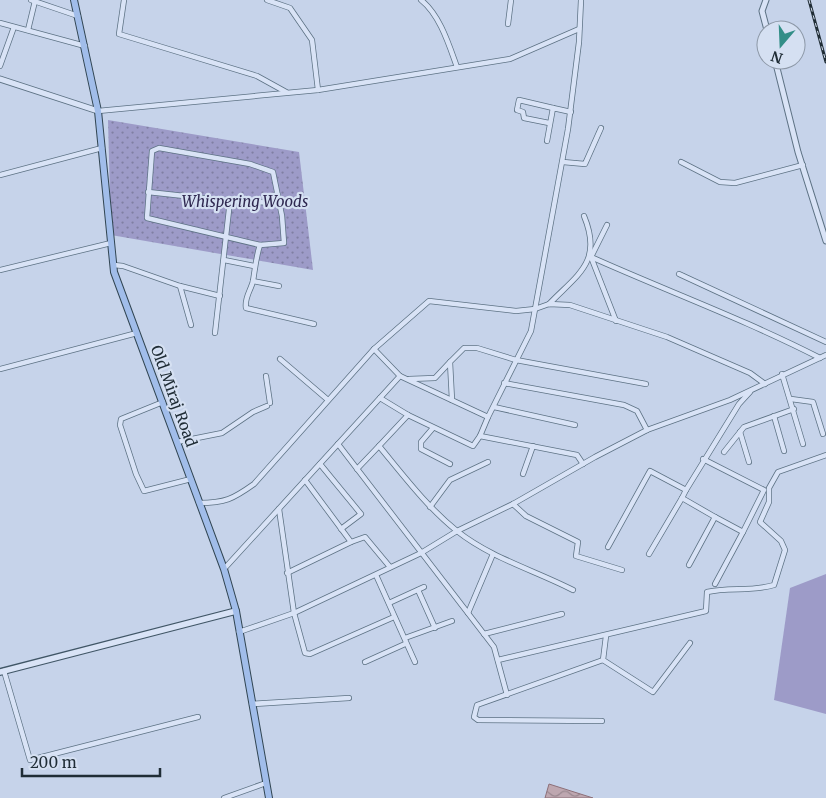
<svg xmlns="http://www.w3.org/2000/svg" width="826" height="798" font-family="Merriweather,serif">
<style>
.grass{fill:#9d9bc8}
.park{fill:url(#park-dots)}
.water{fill:url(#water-waves);stroke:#8c6f78}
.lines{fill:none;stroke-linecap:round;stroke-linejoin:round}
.minor-casing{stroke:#5d7284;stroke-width:6}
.tertiary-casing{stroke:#5d7284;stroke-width:7}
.secondary-casing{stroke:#405666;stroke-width:8}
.primary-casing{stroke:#314552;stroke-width:8}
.minor{stroke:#d9e3f6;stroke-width:4.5}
.tertiary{stroke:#d9e3f6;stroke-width:5}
.secondary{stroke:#d9e3f6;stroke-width:5.5}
.primary{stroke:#a1bdea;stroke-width:6}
.rail-casing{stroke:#202d36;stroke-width:3}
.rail{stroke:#d5e0f2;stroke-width:1;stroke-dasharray:4;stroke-linecap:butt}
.labels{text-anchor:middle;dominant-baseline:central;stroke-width:4.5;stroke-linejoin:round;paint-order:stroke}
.park-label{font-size:15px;font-style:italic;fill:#2f2850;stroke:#d5e0f2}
.street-label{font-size:15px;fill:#202d36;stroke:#d5e0f2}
</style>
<defs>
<pattern id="park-dots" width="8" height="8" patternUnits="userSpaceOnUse" patternTransform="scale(1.25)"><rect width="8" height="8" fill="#9d9bc8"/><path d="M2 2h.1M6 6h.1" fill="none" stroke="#807fa3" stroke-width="1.8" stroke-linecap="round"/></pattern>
<pattern id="water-waves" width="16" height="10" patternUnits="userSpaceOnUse" patternTransform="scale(1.25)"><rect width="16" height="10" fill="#bea7b0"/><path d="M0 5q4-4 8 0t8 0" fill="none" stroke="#9a8890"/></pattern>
</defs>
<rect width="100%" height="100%" fill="#c6d3ea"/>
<!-- grass -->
<path class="grass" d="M 826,574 L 826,714 L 774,700 L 790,588 Z"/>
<!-- park -->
<path class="park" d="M 108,120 L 299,152 L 313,270 L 111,235 Z"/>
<!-- water -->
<path class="water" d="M 549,784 L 593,798 L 545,798 Z"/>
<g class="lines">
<defs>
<g id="minor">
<path d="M 31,0 L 78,16"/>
<path d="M 124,0 L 119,34 L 257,76 L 286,92"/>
<path d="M 267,0 L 290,8 L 312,40 L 318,90"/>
<path d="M 421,0 C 440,15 449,45 457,67"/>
<path d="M 0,23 L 85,46"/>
<path d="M 508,24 L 511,0"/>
<path d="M 28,30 L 35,1"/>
<path d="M 0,66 L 14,27"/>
<path d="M 98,111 L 318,90 L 510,59 L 579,29"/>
<path d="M 549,123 L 524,118 L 523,112 L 517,110 L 519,100 L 553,108"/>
<path d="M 547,141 L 553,108 L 571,112"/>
<path d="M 159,148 L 250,164 L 273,172 L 282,216 L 284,243 L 260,245 L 147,218 L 152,151 Z"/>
<path d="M 563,162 L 585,164 L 601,128"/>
<path d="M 681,162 L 720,182 L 735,183 L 803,165"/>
<path d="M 0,175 L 102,148"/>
<path d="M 148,192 L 230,201 L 280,203"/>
<path d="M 607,225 L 591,257 L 616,321"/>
<path d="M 260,245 C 256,257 255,269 253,281 C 251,290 244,298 246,308 L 314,324"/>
<path d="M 591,257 C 667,291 746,320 820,358"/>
<path d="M 224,260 L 254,266"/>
<path d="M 114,265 L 123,266 L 180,286 L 220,296"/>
<path d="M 0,270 L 111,243"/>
<path d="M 679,274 L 826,342"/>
<path d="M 253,281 L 279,286"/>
<path d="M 180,286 L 191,325"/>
<path d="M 549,304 C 578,274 603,262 584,216"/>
<path d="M 215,333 L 230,201"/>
<path d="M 374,349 L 400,376"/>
<path d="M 280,359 L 328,400"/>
<path d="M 0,369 L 137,333"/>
<path d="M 782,374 L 803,444"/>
<path d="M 266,376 L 270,403"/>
<path d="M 409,379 L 435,378 L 450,362"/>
<path d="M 504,383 L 624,405 L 637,411 L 647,430"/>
<path d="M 380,398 L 408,415 L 473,446 L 480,436 L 488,417"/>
<path d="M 791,399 L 813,402 L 823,434"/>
<path d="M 452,400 L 450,362 L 464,348 L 477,348 L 516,360 L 646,384"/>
<path d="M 163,402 L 121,419 L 120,425 L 136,474 L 144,491 L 191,479"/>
<path d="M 494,407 L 575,425"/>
<path d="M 774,416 L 784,451"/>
<path d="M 433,428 L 421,442 L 421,449 L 450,464"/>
<path d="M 740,432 L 749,462"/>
<path d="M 480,436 L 577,455 L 583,464"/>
<path d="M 177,442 L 222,433 L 253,412 L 267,406"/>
<path d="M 338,444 L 494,647 L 507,695"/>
<path d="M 379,446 L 408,415"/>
<path d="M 724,452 L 744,427 L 794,409"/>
<path d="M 703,459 L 764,490 L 743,532"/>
<path d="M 320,464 L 361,514 L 341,529"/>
<path d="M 357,469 L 379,446 C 403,475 427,507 457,531 C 491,558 534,570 573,590"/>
<path d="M 523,474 L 533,446"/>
<path d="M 305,480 L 351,542 L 365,537 L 390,567"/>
<path d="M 686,490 L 682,498 L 715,517 L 689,565"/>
<path d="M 199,503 C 225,503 233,499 254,484 L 374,349 L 429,301 L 516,311 L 535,309 L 549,304 L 570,305 L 667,337 L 750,373 L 765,384"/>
<path d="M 513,504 L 526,516 L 578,542 L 576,556 L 622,570"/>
<path d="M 430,507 L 450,480 L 488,462"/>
<path d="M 279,509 L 294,613 L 305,653 L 310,654 L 394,617"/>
<path d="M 608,547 L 650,471 L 686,490 L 739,404 L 750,392"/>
<path d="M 649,554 L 682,498"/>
<path d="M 224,569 L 400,376 L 488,417 L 531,331 L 568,129 L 579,42 L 581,0"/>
<path d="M 287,573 L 351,542"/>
<path d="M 376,575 L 415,662"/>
<path d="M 715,584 L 743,532 L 715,517"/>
<path d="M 418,590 L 435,628"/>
<path d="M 389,603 L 424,587"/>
<path d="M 468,613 L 493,554"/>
<path d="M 239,632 L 294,613 L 421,553 L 457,531 L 513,504 L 595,457 L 647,430 L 730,400 L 826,355"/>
<path d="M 484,634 L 562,614"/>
<path d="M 606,636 L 603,660 L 653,692 L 690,643"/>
<path d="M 405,638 L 452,621"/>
<path d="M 498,660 L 706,611 L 707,592 C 730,587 752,592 774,585 L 785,550 L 781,541 L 760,522 L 769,502 L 769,488 L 778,472 L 826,455"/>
<path d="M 365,662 L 405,644"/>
<path d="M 4,671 L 30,760 L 198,717"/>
<path d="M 252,704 L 349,698"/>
<path d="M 602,721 L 478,720 L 474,717 L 477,705 L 603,660"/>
<path d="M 224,798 L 266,783"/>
</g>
<g id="tertiary">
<path d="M 766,0 L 762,11 L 767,30"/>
<path d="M 775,60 L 798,152 L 826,241"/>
<path d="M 0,79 L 98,111"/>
</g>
<path id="secondary" d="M 0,672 L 236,611"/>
<path id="primary" d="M 74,0 L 98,111 L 114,272 L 224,569 L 236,611 L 269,798"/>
</defs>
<!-- minor casing -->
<use href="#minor" class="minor-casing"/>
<!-- tertiary casing -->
<use href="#tertiary" class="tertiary-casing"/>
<!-- secondary casing -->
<use href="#secondary" class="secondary-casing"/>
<!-- primary casing -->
<use href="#primary" class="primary-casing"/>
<!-- minor -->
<use href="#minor" class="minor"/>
<!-- tertiary -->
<use href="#tertiary" class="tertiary"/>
<!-- secondary -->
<use href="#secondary" class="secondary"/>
<!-- primary -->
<use href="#primary" class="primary"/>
<defs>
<path id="rail" d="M 809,0 L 826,62"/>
</defs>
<!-- rail casing -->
<use href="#rail" class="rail-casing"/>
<!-- rail -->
<use href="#rail" class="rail"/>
</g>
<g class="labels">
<!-- park labels -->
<g class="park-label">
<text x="245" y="201">Whispering Woods</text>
</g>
<!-- street labels -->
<g class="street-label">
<text transform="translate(174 396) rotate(70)">Old Miraj Road</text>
</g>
</g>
<!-- north arrow -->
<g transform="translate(781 45) rotate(199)"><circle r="24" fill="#d5e0f2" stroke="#8d98a7"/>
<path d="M0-4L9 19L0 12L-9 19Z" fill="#328e87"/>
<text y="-8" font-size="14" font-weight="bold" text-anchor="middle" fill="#202d36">N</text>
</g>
<!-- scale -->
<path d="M22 768v8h138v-8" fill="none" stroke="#202d36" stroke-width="2.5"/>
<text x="30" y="768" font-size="15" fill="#202d36" stroke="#d5e0f2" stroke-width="4" paint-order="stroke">200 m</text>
</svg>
